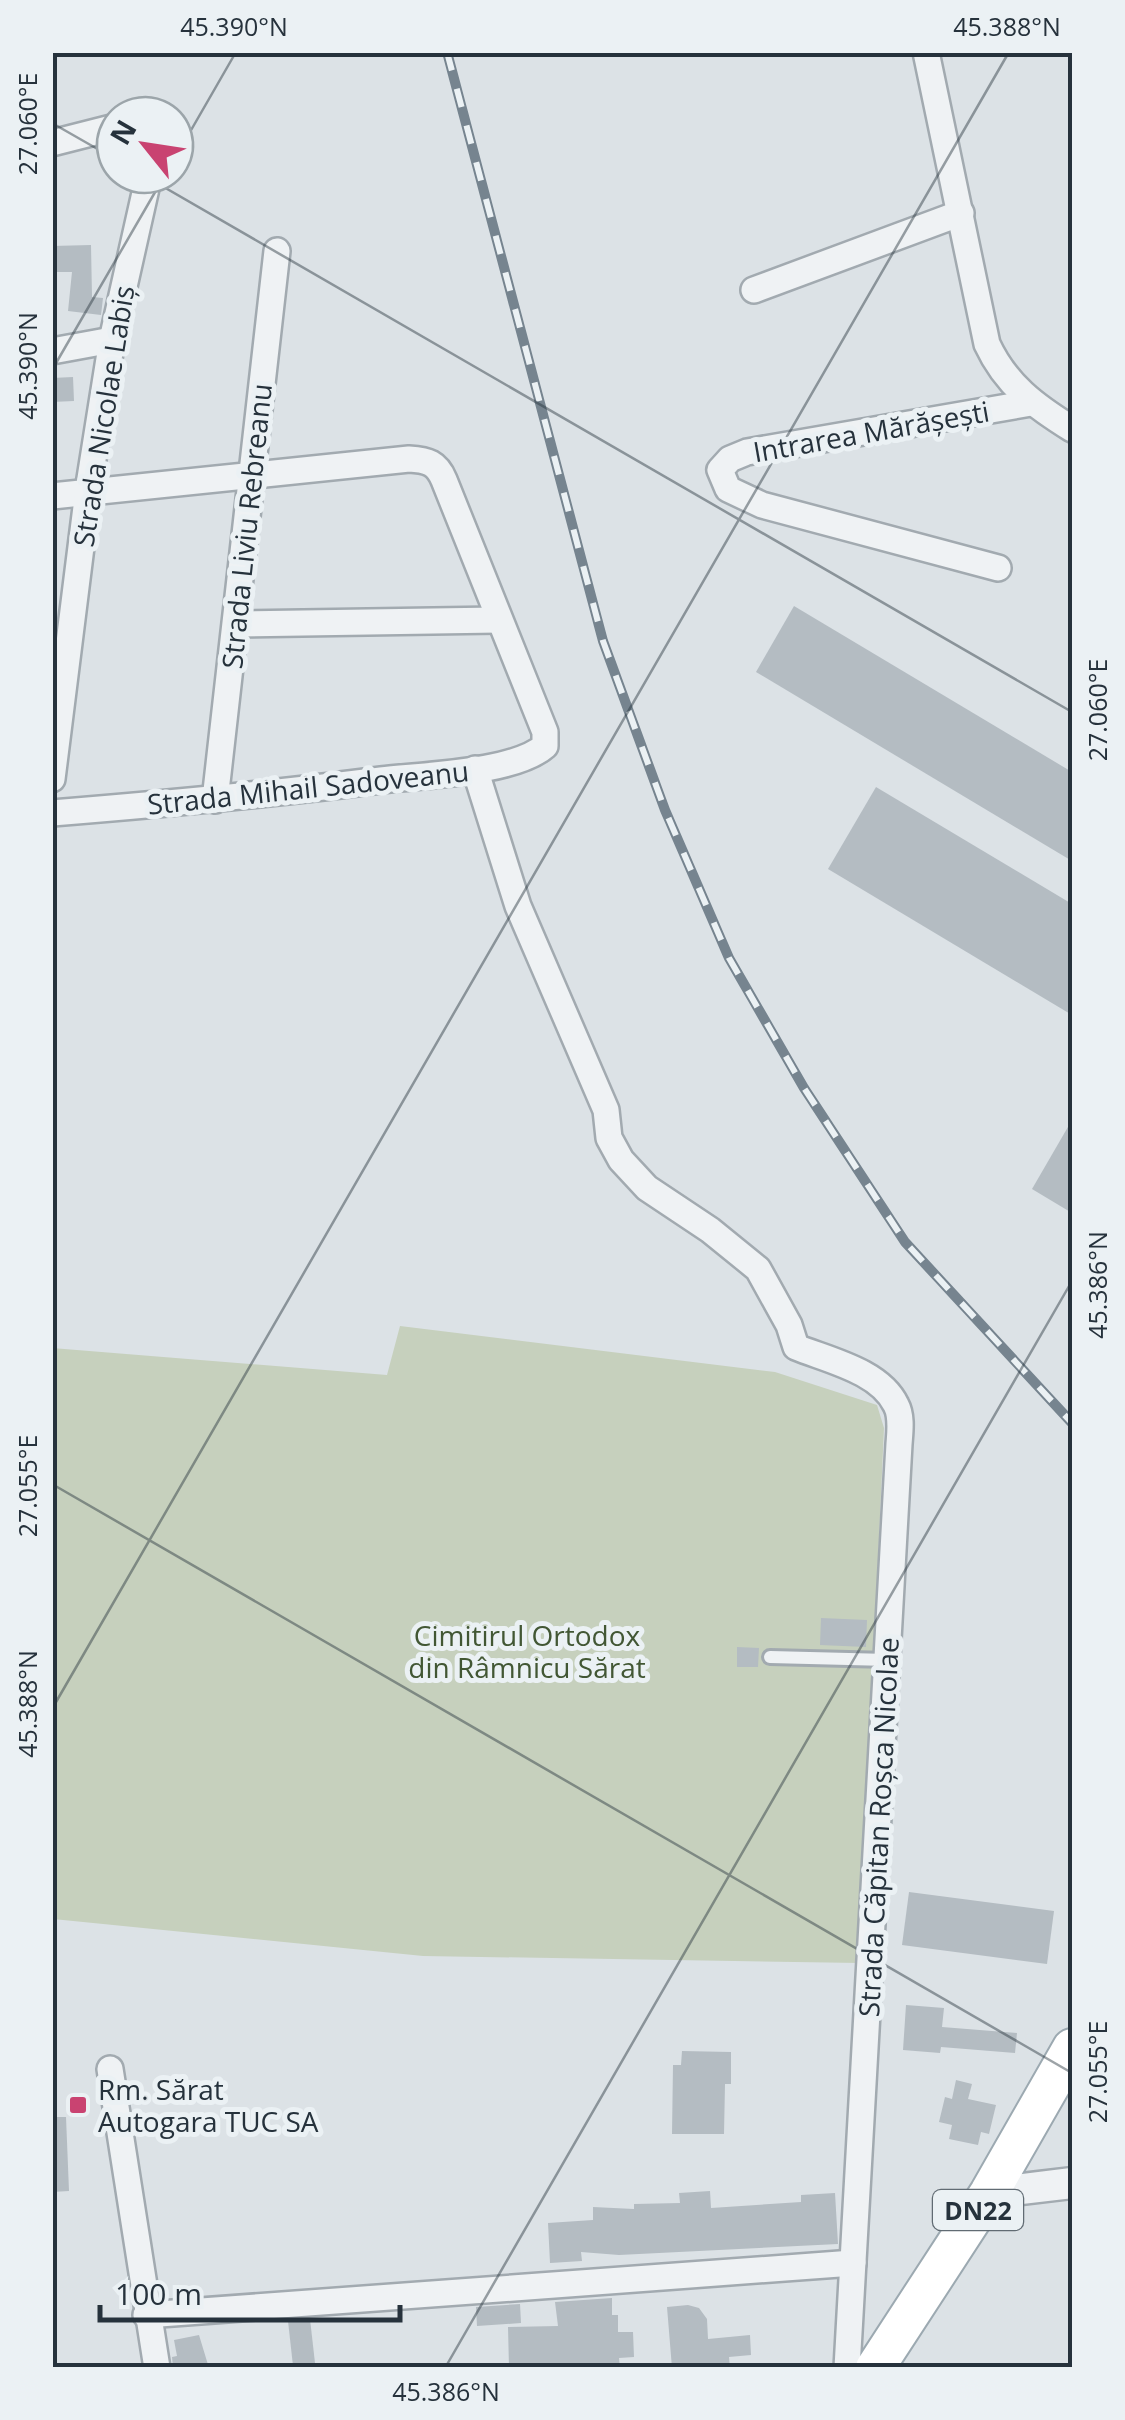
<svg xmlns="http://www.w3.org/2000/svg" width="1125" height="2420" font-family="'Open Sans',sans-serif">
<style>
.green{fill:#c6d0bd}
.building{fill:#b4bcc2}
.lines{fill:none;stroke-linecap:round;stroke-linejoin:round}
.service-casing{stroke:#a2aab0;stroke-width:18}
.minor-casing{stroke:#a2aab0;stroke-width:30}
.tertiary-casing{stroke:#a2aab0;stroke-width:35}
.primary-casing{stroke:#9ca9b1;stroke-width:42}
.service{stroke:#eff2f4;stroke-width:12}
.minor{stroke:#eff2f4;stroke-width:25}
.tertiary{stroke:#eff2f4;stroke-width:30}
.primary{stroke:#fff;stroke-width:38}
.rail-casing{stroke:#76848f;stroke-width:10}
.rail{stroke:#ebf1f4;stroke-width:6;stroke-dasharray:19;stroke-linecap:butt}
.ticks{fill:none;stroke:#26323c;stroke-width:2.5;stroke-opacity:0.45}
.poi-dot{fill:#c94371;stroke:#ebf1f4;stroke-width:4}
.labels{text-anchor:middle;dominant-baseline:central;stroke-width:10;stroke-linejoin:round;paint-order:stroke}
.shield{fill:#ebf1f4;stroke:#616b73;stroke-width:2.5}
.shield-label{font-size:25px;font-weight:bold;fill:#26323c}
.street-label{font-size:28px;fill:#26323c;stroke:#ebf1f4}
.park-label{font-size:28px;fill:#425734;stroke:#ebf1f4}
.poi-label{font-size:28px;fill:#26323c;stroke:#ebf1f4;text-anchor:start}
.neatline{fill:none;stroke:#26323c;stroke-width:4}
.ticks-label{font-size:25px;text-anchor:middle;fill:#26323c}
</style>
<rect width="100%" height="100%" fill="#dce2e6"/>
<!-- green -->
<path class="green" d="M 400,1326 L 775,1372 L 877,1405 L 884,1428 L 860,1963 L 423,1956 L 53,1919 L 52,1348 L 387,1375 Z"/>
<!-- building -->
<g class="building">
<path d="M 91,245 L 92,297 L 103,298 L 101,315 L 68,311 L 72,272 L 52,272 L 52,246 Z"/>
<path d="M 73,377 L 74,401 L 52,402 L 52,378 Z"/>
<path d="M 794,606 L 1072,772 L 1072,861 L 756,672 Z"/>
<path d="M 876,787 L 1072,904 L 1072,1015 L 828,869 Z"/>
<path d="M 1072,1120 L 1072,1213 L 1032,1189 Z"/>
<path d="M 821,1618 L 867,1620 L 866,1647 L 820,1645 Z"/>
<path d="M 737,1647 L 759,1648 L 758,1667 L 737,1667 Z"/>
<path d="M 909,1892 L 1054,1911 L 1047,1964 L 902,1945 Z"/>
<path d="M 906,2005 L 944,2008 L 942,2027 L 1017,2033 L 1015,2053 L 941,2047 L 940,2053 L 903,2050 Z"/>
<path d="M 682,2051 L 731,2052 L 731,2084 L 725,2084 L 724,2134 L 672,2134 L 673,2065 L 681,2065 Z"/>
<path d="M 956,2080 L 972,2084 L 968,2099 L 996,2105 L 989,2134 L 981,2132 L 978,2145 L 949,2139 L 952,2125 L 939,2122 L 945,2097 L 952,2099 Z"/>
<path d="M 52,2117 L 66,2117 L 69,2191 L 52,2192 Z"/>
<path d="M 710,2191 L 711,2208 L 801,2202 L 801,2195 L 835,2193 L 838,2244 L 619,2255 L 581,2252 L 582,2261 L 550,2263 L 548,2223 L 593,2220 L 593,2207 L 634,2209 L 634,2204 L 680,2203 L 679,2193 Z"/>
<path d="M 612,2298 L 612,2315 L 618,2315 L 618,2332 L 633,2332 L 634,2357 L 619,2358 L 620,2368 L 509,2368 L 508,2327 L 558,2326 L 555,2302 Z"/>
<path d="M 520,2304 L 521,2323 L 477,2326 L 476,2307 Z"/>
<path d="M 688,2305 L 699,2308 L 707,2319 L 708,2339 L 750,2335 L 751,2355 L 729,2357 L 730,2368 L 672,2368 L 667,2307 Z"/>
<path d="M 310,2319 L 315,2363 L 293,2366 L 288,2321 Z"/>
<path d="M 199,2335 L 209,2368 L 173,2368 L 172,2357 L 177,2356 L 174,2340 Z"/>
</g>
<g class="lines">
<defs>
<path id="service" d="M 770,1657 L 888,1660"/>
<g id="minor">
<path d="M 926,52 L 987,344 C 1006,385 1035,406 1072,429"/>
<path d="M 52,143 L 115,127"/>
<path d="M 754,290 L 961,213"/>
<path d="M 52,351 L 112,340"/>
<path d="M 52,496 L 409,459 C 428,460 437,463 444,480 L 545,732 L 545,746 C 514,773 423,775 381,780 C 272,794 163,804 52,813"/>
<path d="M 998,568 L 762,505 L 728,489 L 720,470 L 730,459 L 747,452 L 1031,403"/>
<path d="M 236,624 L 498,620"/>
<path d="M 475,769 L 518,906 L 606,1110 L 609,1138 L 621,1160 L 647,1188 L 710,1230 L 758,1269 L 789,1325 L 796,1347 C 828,1360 880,1371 896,1405 C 902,1416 900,1431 899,1444 L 847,2368"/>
<path d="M 52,779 L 88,491 L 112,340 L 149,175"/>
<path d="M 215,800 L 277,251"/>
<path d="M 110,2069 L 157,2368"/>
<path d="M 146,2315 L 853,2263"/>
</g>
<path id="tertiary" d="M 989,2193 L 1072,2183"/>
<path id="primary" d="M 875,2368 L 989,2193 L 1072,2048"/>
</defs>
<!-- service casing -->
<use href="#service" class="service-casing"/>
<!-- minor casing -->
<use href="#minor" class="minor-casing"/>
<!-- tertiary casing -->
<use href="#tertiary" class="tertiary-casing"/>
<!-- primary casing -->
<use href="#primary" class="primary-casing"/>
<!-- service -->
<use href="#service" class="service"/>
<!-- minor -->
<use href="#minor" class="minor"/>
<!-- tertiary -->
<use href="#tertiary" class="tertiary"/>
<!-- primary -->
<use href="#primary" class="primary"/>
<defs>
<path id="rail" d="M 447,52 L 603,641 L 665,810 L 729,958 L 804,1088 L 905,1242 L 1072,1423"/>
</defs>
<!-- rail casing -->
<use href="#rail" class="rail-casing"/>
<!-- rail -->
<use href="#rail" class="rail"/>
</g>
<!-- ticks -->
<path class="ticks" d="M 52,123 L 115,159M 175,158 L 236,52M 143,175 L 1072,712M 52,370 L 165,175M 52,1484 L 1072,2073M 52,1709 L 1009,52M 445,2368 L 1072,1281"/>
<!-- markers -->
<rect class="poi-dot" x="68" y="2095" width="20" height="20" rx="5"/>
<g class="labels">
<!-- shield labels -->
<rect class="shield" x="933" y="2190" width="90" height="40" rx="8"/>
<g class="shield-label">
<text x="978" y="2210">DN22</text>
</g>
<!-- street labels -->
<g class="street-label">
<text transform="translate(103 416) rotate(-81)">Strada Nicolae Labiș</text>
<text transform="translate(871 431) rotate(-10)">Intrarea Mărășești</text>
<text transform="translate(246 526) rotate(-84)">Strada Liviu Rebreanu</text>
<text transform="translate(308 787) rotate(-6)">Strada Mihail Sadoveanu</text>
<text transform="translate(878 1827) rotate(-87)">Strada Căpitan Roșca Nicolae</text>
</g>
<!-- park labels -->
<g class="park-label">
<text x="527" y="1635">Cimitirul Ortodox<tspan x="527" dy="32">din Râmnicu Sărat</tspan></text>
</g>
<!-- poi labels -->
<g class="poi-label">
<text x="98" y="2089">Rm. Sărat<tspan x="98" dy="32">Autogara TUC SA</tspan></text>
</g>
</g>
<!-- border -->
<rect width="1125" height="2420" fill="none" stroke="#ebf1f4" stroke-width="110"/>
<!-- north arrow -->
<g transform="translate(145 145) rotate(300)"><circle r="48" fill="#ebf1f4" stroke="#9ca5aa" stroke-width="2.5"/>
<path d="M0-8L18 38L0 25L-18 38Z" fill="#c94371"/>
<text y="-15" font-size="28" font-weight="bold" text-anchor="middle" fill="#26323c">N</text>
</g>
<!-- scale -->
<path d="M100 2305v15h300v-15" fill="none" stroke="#26323c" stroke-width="5"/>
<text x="115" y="2305" font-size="30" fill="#26323c" stroke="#ebf1f4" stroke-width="8" paint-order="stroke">100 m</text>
<rect x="55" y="55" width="1015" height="2310" class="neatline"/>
<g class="ticks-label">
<text x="234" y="36">45.390°N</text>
<text x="1007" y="36">45.388°N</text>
<text transform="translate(28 124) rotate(-90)" y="9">27.060°E</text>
<text transform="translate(28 366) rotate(-90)" y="9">45.390°N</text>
<text transform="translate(1098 710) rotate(-90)" y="9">27.060°E</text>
<text transform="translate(1098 1285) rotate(-90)" y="9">45.386°N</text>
<text transform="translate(28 1486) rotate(-90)" y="9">27.055°E</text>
<text transform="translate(28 1704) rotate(-90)" y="9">45.388°N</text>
<text transform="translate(1098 2072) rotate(-90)" y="9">27.055°E</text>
<text x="446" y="2401">45.386°N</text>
</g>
</svg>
